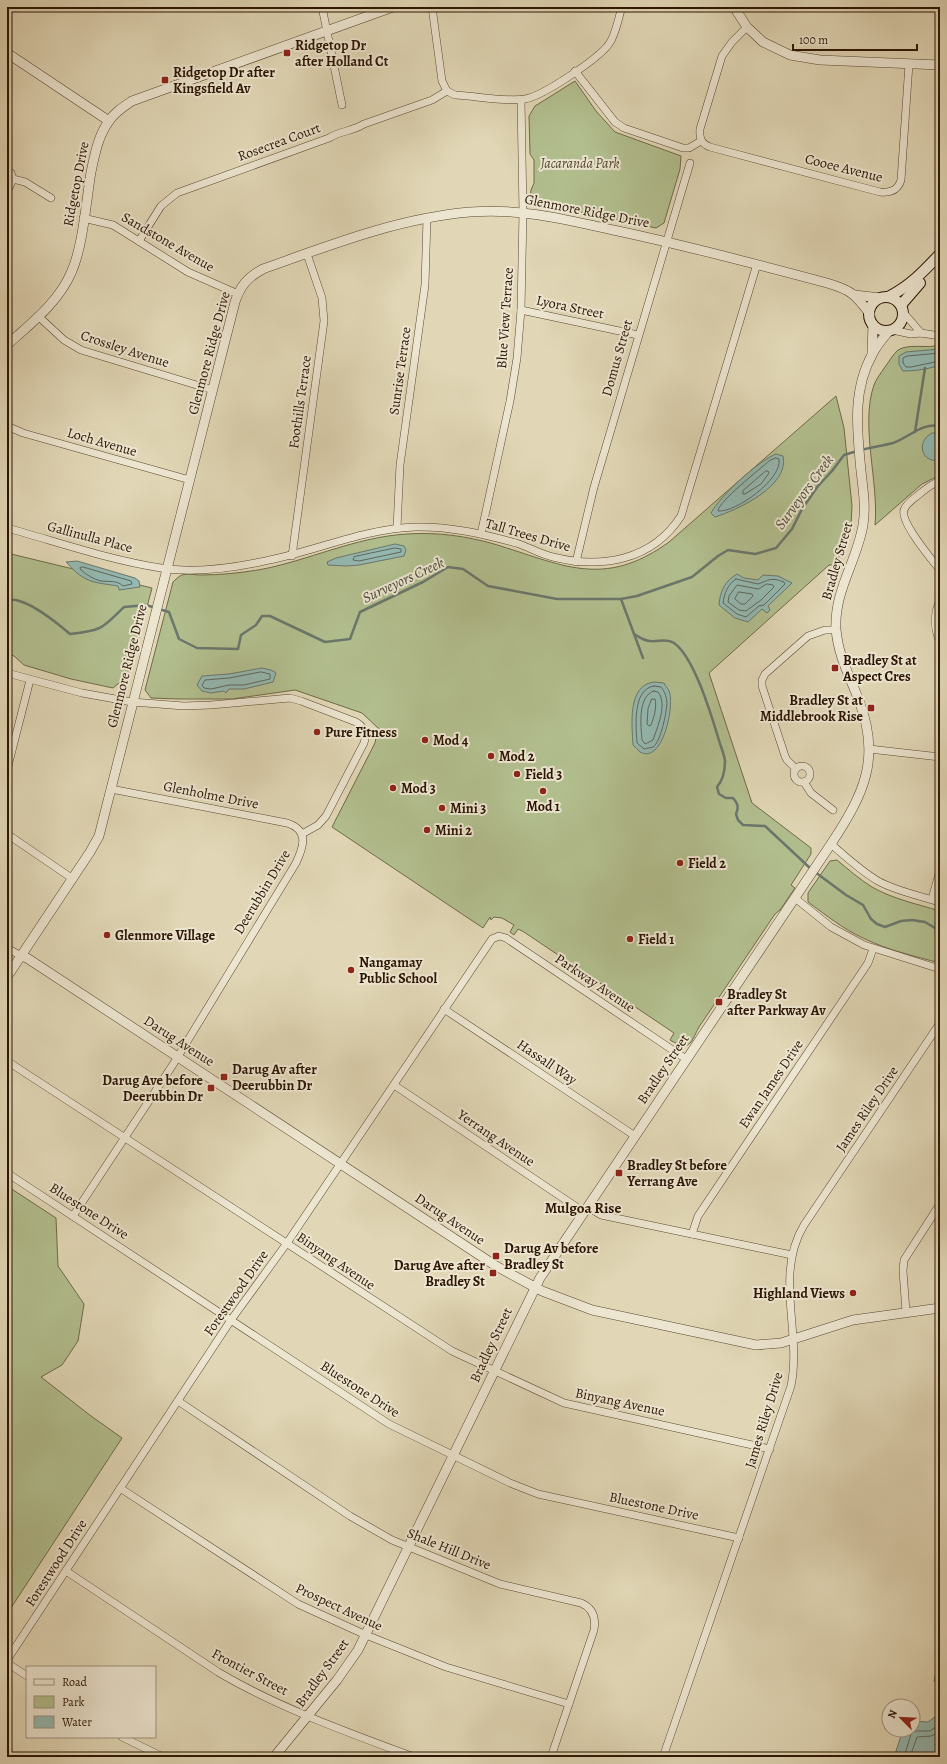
<svg xmlns="http://www.w3.org/2000/svg" width="947" height="1764" font-family="Alegreya,serif">
<style>
.green{fill:#b2be8e;stroke:#6f6a48}
.water{fill:#94b9b2;stroke:#6a776c}
.lines{fill:none;stroke-linecap:round;stroke-linejoin:round}
.shore{stroke:#60675a;stroke-width:1}
.stream{stroke:#6a776c;stroke-width:2.5}
.minor-casing{stroke:#594630;stroke-width:8}
.tertiary-casing{stroke:#594630;stroke-width:10}
.secondary-casing{stroke:#2c1503;stroke-width:12}
.minor{stroke:#ece5d0;stroke-width:7}
.tertiary{stroke:#ece5d0;stroke-width:9}
.secondary{stroke:#ece5d0;stroke-width:10}
.poi-dot{fill:#8f2418;stroke:#ece5d0;stroke-width:1.5}
.labels{text-anchor:middle;dominant-baseline:central;stroke-width:4;stroke-linejoin:round;paint-order:stroke}
.poi-label{font-size:14px;font-weight:bold;fill:#2c1503;stroke:#ece5d0;text-anchor:start}
.street-label{font-size:14px;fill:#2c1503;stroke:#ece5d0}
.park-label{font-size:14px;font-style:italic;fill:#54482d;stroke:#ece5d0}
.water-label{font-size:15px;font-style:italic;fill:#504e40;stroke:#ece5d0}
.neighbourhood-label{font-size:15px;font-weight:bold;fill:#2c1503;stroke:#ece5d0}
</style>
<rect width="100%" height="100%" fill="#e1d7b6"/>
<filter id="stains"><feTurbulence type="fractalNoise" baseFrequency=".005" numOctaves="4"/><feColorMatrix values="0 0 0 0 .2 0 0 0 0 .09 0 0 0 0 .02 0 0 0 .5 -.17"/></filter>
<radialGradient id="worn" r=".72"><stop offset=".6" stop-color="#630" stop-opacity="0"/><stop offset="1" stop-color="#630" stop-opacity=".3"/></radialGradient>
<!-- green -->
<g class="green">
<path d="M 575,81 L 596,111 L 615,132 L 681,156 L 680,169 L 664,223 L 656,228 L 534,202 L 530,199 L 531,190 L 534,183 L 534,160 L 530,154 L 529,116 L 535,106 Z"/>
<path d="M 940,345 L 940,475 L 922,484 L 875,525 C 879,482 860,425 874,385 C 876,379 881,373 885,367 C 889,362 893,354 898,350 C 910,343 927,349 940,345 Z"/>
<path d="M 836,396 L 844,428 L 852,506 L 851,525 L 847,541 L 835,565 L 829,565 L 709,673 L 752,803 L 811,848 L 811,854 L 791,885 L 795,888 L 780,910 L 775,914 L 699,1027 C 690,1044 690,1052 670,1040 L 674,1033 L 524,932 L 518,929 L 514,935 L 510,932 L 514,925 L 502,918 L 494,917 L 491,920 L 490,917 L 483,928 L 332,827 L 375,743 L 378,728 L 362,713 L 295,690 L 232,699 L 178,699 L 151,698 L 145,690 L 173,582 C 175,580 179,576 182,575 C 187,573 195,575 201,575 C 220,575 239,573 258,570 C 308,561 355,537 407,534 C 437,532 466,536 494,544 C 561,564 603,590 669,542 Z"/>
<path d="M 7,553 L 152,588 L 129,675 L 113,688 L 71,679 L 24,665 L 14,656 L 7,653 Z"/>
<path d="M 837,860 C 848,869 859,879 872,887 C 893,899 917,904 940,911 L 940,963 C 914,956 887,950 863,938 C 843,929 826,915 808,902 L 808,893 L 830,861 Z"/>
<path d="M 7,1186 L 56,1218 L 58,1266 L 84,1304 L 78,1341 L 62,1365 L 41,1377 L 91,1416 L 122,1438 L 7,1614 Z"/>
</g>
<!-- water -->
<g class="water">
<path d="M 940,349 L 940,365 C 929,369 915,371 903,371 L 899,364 L 899,356 L 906,352 Z"/>
<path d="M 932,433 L 940,433 L 940,460 C 922,464 915,442 932,433 Z"/>
<path d="M 776,454 L 783,456 C 790,486 737,510 715,517 L 711,513 C 721,495 757,462 776,454 Z"/>
<path d="M 395,544 L 404,546 L 406,550 L 404,556 L 359,565 L 346,566 L 328,565 L 327,562 L 336,558 Z"/>
<path d="M 77,561 L 135,578 L 139,581 L 140,587 L 119,590 L 118,586 C 92,582 85,583 66,562 Z"/>
<path d="M 737,574 L 744,578 L 758,580 L 763,575 L 778,576 L 792,583 L 768,606 L 770,610 L 767,613 L 762,609 L 748,622 L 735,618 L 719,605 C 720,591 725,581 737,574 Z"/>
<path d="M 262,668 L 271,670 L 276,673 L 273,682 L 244,689 L 229,689 L 226,693 L 224,691 L 211,693 L 202,691 L 197,685 L 202,676 L 229,674 Z"/>
<path d="M 654,682 L 664,683 C 665,686 668,688 669,691 C 675,704 663,765 640,752 C 638,750 635,747 633,745 C 632,726 627,685 654,682 Z"/>
<path d="M 939,1658 L 940,1659 L 940,1687 L 934,1681 Z"/>
<path d="M 940,1713 L 940,1757 L 894,1757 L 903,1730 L 913,1730 L 913,1721 L 928,1722 Z"/>
</g>
<g class="lines">
<!-- shore -->
<g class="shore">
<path d="M 940,353 L 907,356 L 903,358 L 903,363 L 906,367 L 911,367 L 940,361"/>
<path d="M 776,458 L 779,459 C 783,479 735,513 718,511 C 718,502 760,469 769,461 Z"/>
<path d="M 766,471 L 768,471 L 769,473 L 761,484 L 745,494 L 743,494 L 743,491 Z"/>
<path d="M 395,548 L 401,549 L 401,552 L 359,561 L 353,560 L 354,557 Z"/>
<path d="M 83,567 L 131,581 L 132,584 L 123,586 C 117,580 109,582 101,581 C 93,579 87,575 81,570 L 80,568 Z"/>
<path d="M 736,579 L 758,584 C 769,580 771,577 784,582 L 785,584 L 764,605 L 759,606 L 746,617 L 737,614 L 723,603 C 724,594 728,584 736,579 Z"/>
<path d="M 767,584 L 773,585 L 774,587 L 761,600 L 746,611 L 739,610 L 728,602 L 729,596 L 737,585 L 758,589 Z"/>
<path d="M 739,592 L 752,594 L 753,596 L 745,604 L 741,604 L 735,599 Z"/>
<path d="M 261,672 L 270,674 L 270,679 L 244,685 L 229,685 L 211,689 L 204,688 L 202,685 L 205,680 L 229,678 Z"/>
<path d="M 654,686 L 661,687 C 665,692 666,696 667,702 C 667,710 661,742 653,747 C 651,748 647,748 644,749 L 637,743 C 636,727 632,689 654,686 Z"/>
<path d="M 654,691 L 658,692 C 668,704 657,728 653,740 L 645,744 L 642,740 C 641,727 637,696 654,691 Z"/>
<path d="M 652,699 L 655,699 C 657,708 654,717 651,725 L 649,726 L 647,724 L 648,709 Z"/>
<path d="M 904,1757 L 912,1731 L 930,1731 L 940,1724"/>
<path d="M 910,1757 L 917,1737 L 931,1736 L 940,1732"/>
</g>
<!-- stream -->
<g class="stream">
<path d="M 915,432 L 925,368"/>
<path d="M 861,450 C 872,447 882,446 893,443 C 908,438 923,422 940,426"/>
<path d="M 621,599 L 643,658"/>
<path d="M 7,600 C 25,596 57,623 70,634 C 101,631 102,629 124,607 L 146,605 L 169,612 L 179,639 L 197,648 L 238,649 L 241,635 L 256,625 L 262,616 L 270,616 L 325,642 L 350,639 L 360,612 L 423,582 L 448,567 L 463,569 L 488,586 L 557,599 L 621,599 L 637,596 L 692,577 L 718,556 L 728,550 L 755,554 L 776,548 L 792,529 L 802,509 L 818,486 L 832,471 L 844,455 L 857,451"/>
<path d="M 634,634 C 639,637 644,641 650,641 C 659,642 666,638 674,643 C 694,657 711,714 718,737 C 720,745 724,753 725,761 C 725,770 723,780 717,787 L 719,794 L 726,798 L 733,798 C 738,804 739,807 736,814 L 738,820 L 743,825 L 765,826 L 811,869"/>
<path d="M 815,872 L 846,895 L 863,905 L 871,919 L 877,924 L 885,927 L 901,921 L 912,920 L 925,922 L 940,931"/>
</g>
<defs>
<g id="minor">
<path d="M 322,7 L 342,105"/>
<path d="M 432,7 L 442,81 L 447,91 L 455,95 C 476,96 504,102 525,99 C 543,96 598,59 609,44 C 616,34 618,19 622,7"/>
<path d="M 747,27 L 732,42 L 722,56 L 700,129 C 699,139 702,144 710,147 L 880,192 C 891,193 898,190 901,180 L 909,64"/>
<path d="M 575,71 L 615,122 L 624,128 L 683,148 L 689,148 L 701,141"/>
<path d="M 7,170 L 11,173 L 13,179 L 7,192"/>
<path d="M 13,179 L 25,182 L 51,198"/>
<path d="M 83,218 L 113,225 L 188,272 L 238,294"/>
<path d="M 139,241 L 161,206 L 177,193 L 329,138 C 342,130 351,132 364,124 L 432,100 L 447,91"/>
<path d="M 521,310 L 638,335"/>
<path d="M 903,312 L 921,333"/>
<path d="M 38,316 L 64,340 L 81,350 L 213,390"/>
<path d="M 892,330 L 911,334 L 921,333 L 940,336"/>
<path d="M 7,426 L 23,433 L 190,480"/>
<path d="M 940,481 C 931,484 924,490 917,496 C 912,500 906,504 904,510 C 900,522 932,560 940,570"/>
<path d="M 7,528 C 58,542 109,560 161,568 C 191,573 231,568 260,562 C 312,553 361,529 415,527 C 449,526 483,534 516,543 C 529,547 540,554 553,557 C 601,569 652,561 681,516 L 757,264"/>
<path d="M 397,528 L 400,465 L 425,285 L 427,218"/>
<path d="M 481,534 L 510,401 L 517,358 L 521,310 L 523,212 L 521,100"/>
<path d="M 292,556 L 324,321 L 322,298 L 307,254"/>
<path d="M 576,562 L 594,487 L 690,163"/>
<path d="M 940,600 C 933,615 934,628 940,643"/>
<path d="M 7,673 L 82,693 L 132,702 L 184,706 L 211,705 L 290,698 L 301,701 L 356,722 C 365,727 367,734 364,743 L 326,816 L 318,825 L 302,834"/>
<path d="M 869,749 L 940,757"/>
<circle cx="802" cy="774" r="8"/>
<path d="M 796,769 L 787,760 L 785,756 L 762,686 L 762,680 L 765,674 L 808,636 L 825,630 L 836,630"/>
<path d="M 7,770 L 30,680"/>
<path d="M 804,782 L 811,793 L 833,810"/>
<path d="M 7,834 L 73,879"/>
<path d="M 831,844 C 846,857 861,871 878,881 C 896,891 920,896 940,902"/>
<path d="M 795,898 L 831,927 L 864,945 L 940,969"/>
<path d="M 932,899 L 940,870"/>
<path d="M 7,948 L 21,956"/>
<path d="M 444,1009 L 635,1136"/>
<path d="M 7,1061 L 452,1351 L 564,1403 L 770,1449"/>
<path d="M 394,1085 L 584,1212"/>
<path d="M 7,1173 L 389,1424 L 510,1483 L 538,1494 L 739,1538"/>
<path d="M 588,1207 L 601,1215 L 792,1255"/>
<path d="M 73,1216 L 174,1063 L 296,863 C 304,846 309,830 287,823 L 111,789"/>
<path d="M 692,1234 L 698,1216 L 868,963 L 873,949"/>
<path d="M 906,1312 L 903,1271 L 904,1260 L 940,1204"/>
<path d="M 178,1401 L 350,1516 L 392,1540 L 500,1584 L 581,1603 C 593,1608 596,1618 594,1630 L 551,1757"/>
<path d="M 120,1488 L 298,1604 L 366,1635 L 446,1667 L 569,1704"/>
<path d="M 66,1571 L 218,1672 C 277,1707 349,1733 414,1757"/>
<path d="M 7,1660 L 231,1320 L 287,1243 L 492,939 L 499,936 L 506,938 L 686,1059"/>
<path d="M 7,1663 L 27,1676"/>
<path d="M 122,1737 L 163,1757"/>
<path d="M 663,1757 L 791,1386 C 802,1332 774,1275 804,1225 L 940,1023"/>
</g>
<g id="tertiary">
<path d="M 734,7 L 747,27 L 763,42 L 790,55 L 820,60 L 940,65"/>
<path d="M 7,53 L 109,121"/>
<path d="M 855,295 L 880,298"/>
<path d="M 7,345 C 30,324 58,303 71,273 C 83,247 86,202 91,172 C 95,154 98,136 109,121 C 115,112 123,107 132,101 L 393,7"/>
<path d="M 872,353 L 873,324"/>
<path d="M 21,956 L 27,958 L 496,1266 L 542,1291 L 592,1310 L 756,1345 L 781,1343 L 853,1320 L 940,1308"/>
<path d="M 7,977 L 90,852 L 99,836 L 235,302 C 240,286 248,277 263,269 C 330,245 399,218 470,212 C 520,208 564,219 613,230 C 685,245 756,264 827,283 C 851,290 855,294 870,314"/>
<path d="M 274,1757 L 337,1680 L 358,1650 L 540,1278 L 831,844 C 864,794 882,758 858,698 C 849,675 838,655 836,629 C 834,591 857,561 863,525 C 866,507 863,489 861,471 C 857,430 852,390 873,353 C 877,345 883,338 889,331"/>
</g>
<g id="secondary">
<path d="M 888,297 C 910,286 924,271 940,254"/>
<circle cx="886" cy="314" r="17"/>
<path d="M 901,305 L 920,283"/>
</g>
</defs>
<!-- minor casing -->
<use href="#minor" class="minor-casing"/>
<!-- tertiary casing -->
<use href="#tertiary" class="tertiary-casing"/>
<!-- secondary casing -->
<use href="#secondary" class="secondary-casing"/>
<!-- minor -->
<use href="#minor" class="minor"/>
<!-- tertiary -->
<use href="#tertiary" class="tertiary"/>
<!-- secondary -->
<use href="#secondary" class="secondary"/>
</g>
<!-- markers -->
<g class="poi-dot">
<rect x="283" y="49" width="8" height="8" rx="2"/>
<rect x="161" y="76" width="8" height="8" rx="2"/>
<rect x="831" y="664" width="8" height="8" rx="2"/>
<rect x="867" y="704" width="8" height="8" rx="2"/>
<circle cx="317" cy="732" r="4"/>
<circle cx="425" cy="740" r="4"/>
<circle cx="491" cy="756" r="4"/>
<circle cx="517" cy="774" r="4"/>
<circle cx="393" cy="788" r="4"/>
<circle cx="543" cy="791" r="4"/>
<circle cx="442" cy="808" r="4"/>
<circle cx="427" cy="830" r="4"/>
<circle cx="680" cy="863" r="4"/>
<circle cx="107" cy="935" r="4"/>
<circle cx="630" cy="939" r="4"/>
<circle cx="351" cy="970" r="4"/>
<rect x="715" y="998" width="8" height="8" rx="2"/>
<rect x="220" y="1073" width="8" height="8" rx="2"/>
<rect x="207" y="1084" width="8" height="8" rx="2"/>
<rect x="615" y="1169" width="8" height="8" rx="2"/>
<rect x="492" y="1252" width="8" height="8" rx="2"/>
<rect x="489" y="1269" width="8" height="8" rx="2"/>
<circle cx="853" cy="1293" r="4"/>
</g>
<g class="labels">
<!-- poi labels -->
<g class="poi-label">
<text x="295" y="45">Ridgetop Dr<tspan x="295" dy="16">after Holland Ct</tspan></text>
<text x="173" y="72">Ridgetop Dr after<tspan x="173" dy="16">Kingsfield Av</tspan></text>
<text x="843" y="660">Bradley St at<tspan x="843" dy="16">Aspect Cres</tspan></text>
<text x="863" y="700" text-anchor="end">Bradley St at<tspan x="863" dy="16">Middlebrook Rise</tspan></text>
<text x="325" y="732">Pure Fitness</text>
<text x="433" y="740">Mod 4</text>
<text x="499" y="756">Mod 2</text>
<text x="525" y="774">Field 3</text>
<text x="401" y="788">Mod 3</text>
<text x="543" y="806" text-anchor="middle">Mod 1</text>
<text x="450" y="808">Mini 3</text>
<text x="435" y="830">Mini 2</text>
<text x="688" y="863">Field 2</text>
<text x="115" y="935">Glenmore Village</text>
<text x="638" y="939">Field 1</text>
<text x="359" y="962">Nangamay<tspan x="359" dy="16">Public School</tspan></text>
<text x="727" y="994">Bradley St<tspan x="727" dy="16">after Parkway Av</tspan></text>
<text x="232" y="1069">Darug Av after<tspan x="232" dy="16">Deerubbin Dr</tspan></text>
<text x="203" y="1080" text-anchor="end">Darug Ave before<tspan x="203" dy="16">Deerubbin Dr</tspan></text>
<text x="627" y="1165">Bradley St before<tspan x="627" dy="16">Yerrang Ave</tspan></text>
<text x="504" y="1248">Darug Av before<tspan x="504" dy="16">Bradley St</tspan></text>
<text x="485" y="1265" text-anchor="end">Darug Ave after<tspan x="485" dy="16">Bradley St</tspan></text>
<text x="845" y="1293" text-anchor="end">Highland Views</text>
</g>
<!-- street labels -->
<g class="street-label">
<text transform="translate(279 142) rotate(-20)">Rosecrea Court</text>
<text transform="translate(844 168) rotate(14)">Cooee Avenue</text>
<text transform="translate(76 184) rotate(-79)">Ridgetop Drive</text>
<text transform="translate(587 211) rotate(11)">Glenmore Ridge Drive</text>
<text transform="translate(168 242) rotate(30)">Sandstone Avenue</text>
<text transform="translate(570 307) rotate(12)">Lyora Street</text>
<text transform="translate(505 318) rotate(-86)">Blue View Terrace</text>
<text transform="translate(125 349) rotate(18)">Crossley Avenue</text>
<text transform="translate(209 353) rotate(-75)">Glenmore Ridge Drive</text>
<text transform="translate(617 358) rotate(-74)">Domus Street</text>
<text transform="translate(400 371) rotate(-82)">Sunrise Terrace</text>
<text transform="translate(300 402) rotate(-82)">Foothills Terrace</text>
<text transform="translate(102 442) rotate(16)">Loch Avenue</text>
<text transform="translate(528 535) rotate(16)">Tall Trees Drive</text>
<text transform="translate(90 537) rotate(15)">Gallinulla Place</text>
<text transform="translate(837 561) rotate(-74)">Bradley Street</text>
<text transform="translate(127 666) rotate(-76)">Glenmore Ridge Drive</text>
<text transform="translate(211 795) rotate(11)">Glenholme Drive</text>
<text transform="translate(262 892) rotate(-59)">Deerubbin Drive</text>
<text transform="translate(595 983) rotate(34)">Parkway Avenue</text>
<text transform="translate(179 1041) rotate(33)">Darug Avenue</text>
<text transform="translate(547 1062) rotate(34)">Hassall Way</text>
<text transform="translate(663 1069) rotate(-56)">Bradley Street</text>
<text transform="translate(771 1084) rotate(-56)">Ewan James Drive</text>
<text transform="translate(867 1109) rotate(-56)">James Riley Drive</text>
<text transform="translate(496 1138) rotate(34)">Yerrang Avenue</text>
<text transform="translate(89 1211) rotate(33)">Bluestone Drive</text>
<text transform="translate(450 1219) rotate(34)">Darug Avenue</text>
<text transform="translate(336 1261) rotate(34)">Binyang Avenue</text>
<text transform="translate(236 1293) rotate(-55)">Forestwood Drive</text>
<text transform="translate(491 1345) rotate(-65)">Bradley Street</text>
<text transform="translate(360 1389) rotate(33)">Bluestone Drive</text>
<text transform="translate(620 1402) rotate(12)">Binyang Avenue</text>
<text transform="translate(764 1420) rotate(-73)">James Riley Drive</text>
<text transform="translate(654 1506) rotate(12)">Bluestone Drive</text>
<text transform="translate(449 1549) rotate(22)">Shale Hill Drive</text>
<text transform="translate(56 1563) rotate(-57)">Forestwood Drive</text>
<text transform="translate(339 1607) rotate(25)">Prospect Avenue</text>
<text transform="translate(250 1672) rotate(28)">Frontier Street</text>
<text transform="translate(322 1673) rotate(-54)">Bradley Street</text>
</g>
<!-- park labels -->
<g class="park-label">
<text x="580" y="163">Jacaranda Park</text>
</g>
<!-- water labels -->
<g class="water-label">
<text transform="translate(804 492) rotate(-54)">Surveyors Creek</text>
<text transform="translate(403 580) rotate(-25)">Surveyors Creek</text>
</g>
<!-- neighbourhood labels -->
<g class="neighbourhood-label">
<text x="583" y="1208">Mulgoa Rise</text>
</g>
</g>
<!-- margin -->
<rect width="947" height="1764" fill="none" stroke="#e1d7b6" stroke-width="24"/>
<rect x="8" y="8" width="931" height="1748" fill="none" stroke="#2c1503" stroke-width="2"/>
<rect x="12" y="12" width="923" height="1740" fill="none" stroke="#2c1503"/>
<!-- legend -->
<rect x="26" y="1666" width="130" height="72" fill="#ece5d0" stroke="#9f927e"/>
<rect x="34" y="1679" width="20" height="6" fill="#ece5d0" stroke="#9f927e"/>
<text x="62" y="1686" font-size="12" fill="#2c1503">Road</text>
<rect x="34" y="1696" width="20" height="12" fill="#b2be8e" stroke="#9f927e"/>
<text x="62" y="1706" font-size="12" fill="#2c1503">Park</text>
<rect x="34" y="1716" width="20" height="12" fill="#94b9b2" stroke="#9f927e"/>
<text x="62" y="1726" font-size="12" fill="#2c1503">Water</text>
<!-- north arrow -->
<g transform="translate(901 1718) rotate(294)"><circle r="19" fill="#ece5d0" stroke="#9f927e"/>
<path d="M0-3L7 15L0 10L-7 15Z" fill="#8f2418"/>
<text y="-6" font-size="11" font-weight="bold" text-anchor="middle" fill="#2c1503">N</text>
</g>
<!-- scale -->
<path d="M793 44v6h124v-6" fill="none" stroke="#2c1503" stroke-width="2"/>
<text x="799" y="44" font-size="12" fill="#2c1503" stroke="#ece5d0" stroke-width="3" paint-order="stroke">100 m</text>
<rect width="100%" height="100%" filter="url(#stains)"/>
<rect width="100%" height="100%" fill="url(#worn)"/>
</svg>
